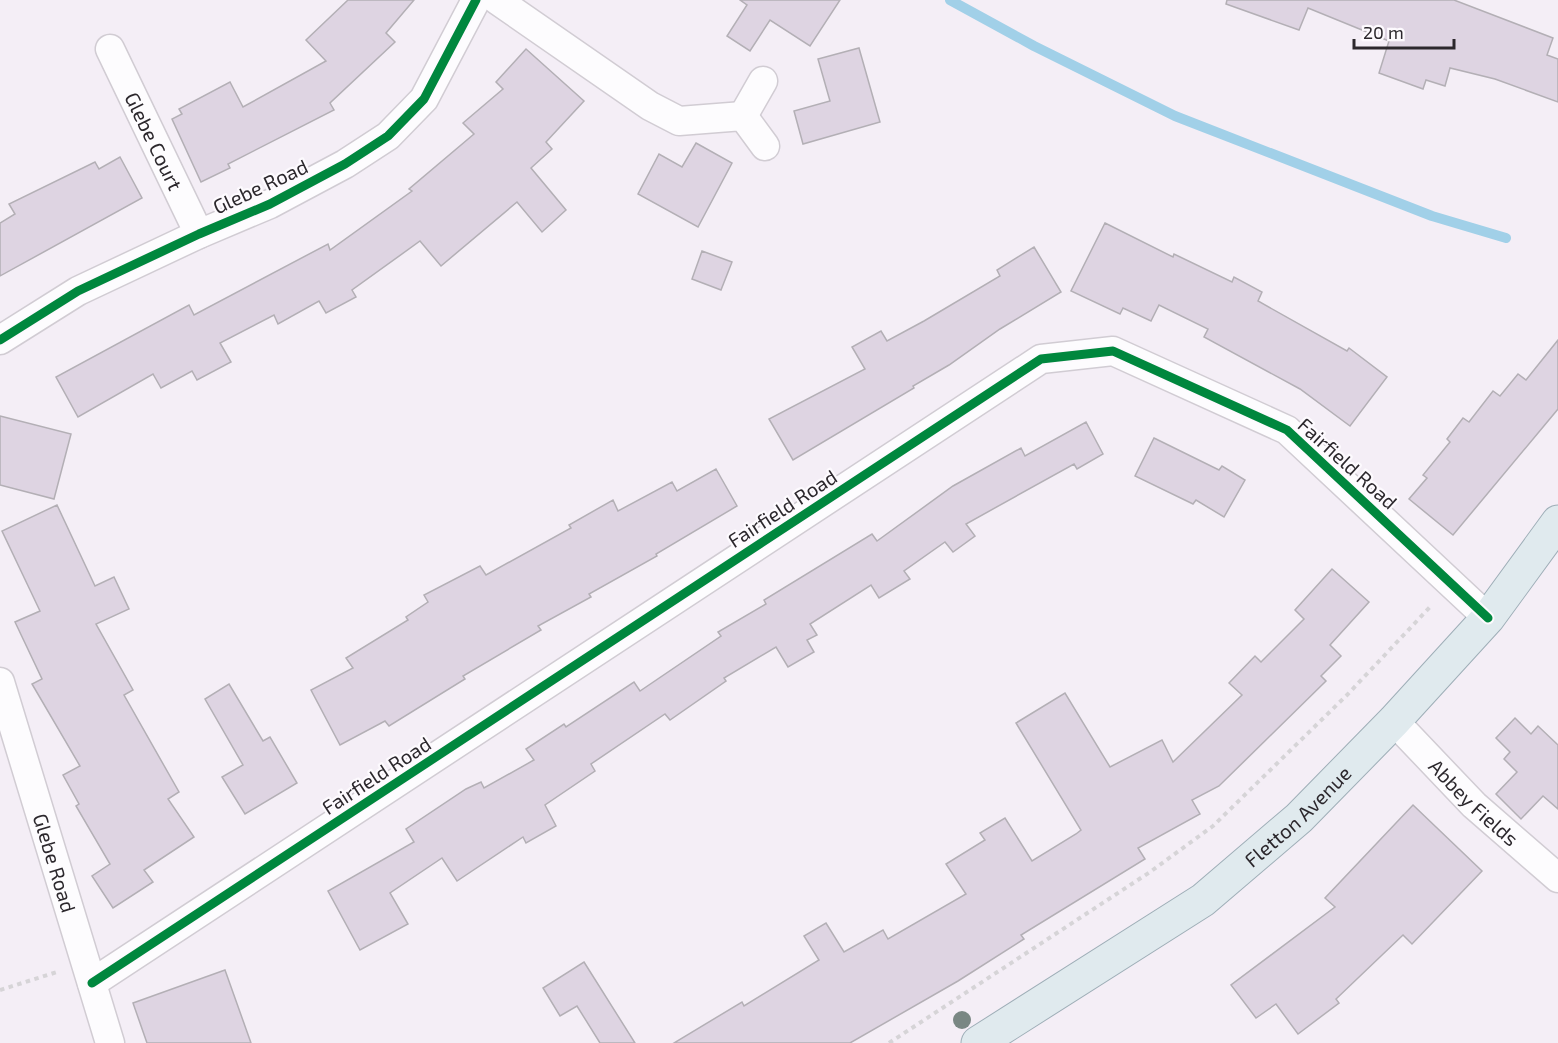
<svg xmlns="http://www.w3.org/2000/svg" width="1558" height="1043" font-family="'Exo 2',sans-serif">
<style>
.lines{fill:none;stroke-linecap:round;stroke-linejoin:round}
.stream{stroke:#a1d0e8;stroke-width:10}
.building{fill:#ded4e2;stroke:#b3afb5;stroke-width:1.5}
.street-casing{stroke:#d1ccd3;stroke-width:31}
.primary-casing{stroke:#9eaeb7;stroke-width:35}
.path{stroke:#d6d4d7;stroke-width:4;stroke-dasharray:4.5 4.5;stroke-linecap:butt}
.street{stroke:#fdfcfe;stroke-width:28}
.primary{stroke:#e0eaee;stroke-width:33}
.cycleway-casing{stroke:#fdfafe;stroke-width:13}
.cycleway{stroke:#00873e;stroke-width:9}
.tree{fill:#798783}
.labels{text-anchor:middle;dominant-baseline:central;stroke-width:4.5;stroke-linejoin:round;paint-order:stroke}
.street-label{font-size:20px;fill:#2c282d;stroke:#fdfafe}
</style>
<rect width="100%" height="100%" fill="#f4eef6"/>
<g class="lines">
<!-- stream -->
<path class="stream" d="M 950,0 L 1034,46 L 1175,116 L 1432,216 L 1506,238"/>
</g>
<!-- building -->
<g class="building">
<path d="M 348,0 L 414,0 L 386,33 L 395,42 L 330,103 L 334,110 L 228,164 L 230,168 L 201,182 L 172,119 L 182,114 L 179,109 L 230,82 L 243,107 L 326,61 L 306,40 Z"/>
<path d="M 740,0 L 840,0 L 810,46 L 770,20 L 750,51 L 727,36 L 747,5 Z"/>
<path d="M 1227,0 L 1454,0 L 1553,38 L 1547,55 L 1558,59 L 1558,102 L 1495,79 L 1450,68 L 1445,86 L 1426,80 L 1423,89 L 1379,73 L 1389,41 L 1308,8 L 1299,30 L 1226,4 Z"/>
<path d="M 859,48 L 880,122 L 803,144 L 794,111 L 830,101 L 818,59 Z"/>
<path d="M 526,49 L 584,101 L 546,142 L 552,149 L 531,168 L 566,210 L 542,232 L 517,202 L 441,266 L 420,241 L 352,290 L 356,297 L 326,313 L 319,301 L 278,324 L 274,315 L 220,343 L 231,362 L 197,380 L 192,371 L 161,388 L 153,374 L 78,417 L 56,377 L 189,305 L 194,315 L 328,244 L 330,250 L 412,191 L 409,189 L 474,134 L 463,123 L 503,89 L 496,82 Z"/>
<path d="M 696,143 L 732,163 L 698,227 L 638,194 L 659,154 L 682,167 Z"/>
<path d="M 120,157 L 142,198 L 0,276 L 0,223 L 15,214 L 9,204 L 95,162 L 99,169 Z"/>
<path d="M 1105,223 L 1173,257 L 1174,254 L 1232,282 L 1234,277 L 1262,292 L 1258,301 L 1347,351 L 1349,348 L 1387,377 L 1350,426 L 1300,389 L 1204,337 L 1208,329 L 1159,305 L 1151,321 L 1123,308 L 1120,314 L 1071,291 Z"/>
<path d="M 1034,247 L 1061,292 L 1000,329 L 949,365 L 913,386 L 914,388 L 793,460 L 769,419 L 865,369 L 852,347 L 881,331 L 887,341 L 924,321 L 1000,276 L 997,270 Z"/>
<path d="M 702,251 L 732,262 L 721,290 L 692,279 Z"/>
<path d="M 1558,340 L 1558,409 L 1453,535 L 1409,499 L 1427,478 L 1423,475 L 1450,442 L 1447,439 L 1463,418 L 1469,422 L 1493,391 L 1500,396 L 1518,374 L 1526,380 Z"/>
<path d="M 0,416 L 71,434 L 54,499 L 0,485 Z"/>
<path d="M 1086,422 L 1103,454 L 1077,469 L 1074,464 L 966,524 L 975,536 L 953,552 L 945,542 L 904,571 L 910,579 L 879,598 L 871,585 L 810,624 L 817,635 L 807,640 L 814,652 L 788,667 L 776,647 L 724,678 L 726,681 L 670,720 L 665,714 L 591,764 L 595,771 L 545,805 L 556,826 L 526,843 L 523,837 L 457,881 L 442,858 L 390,893 L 408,924 L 360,950 L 328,891 L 414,842 L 406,829 L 466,789 L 481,782 L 484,788 L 534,760 L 526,749 L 564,724 L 566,727 L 634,682 L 640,691 L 721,636 L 718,632 L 766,604 L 764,600 L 872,534 L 877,541 L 953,486 L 1021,448 L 1025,456 Z"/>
<path d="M 1154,438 L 1219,470 L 1222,466 L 1245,480 L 1224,517 L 1196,500 L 1193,504 L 1135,476 Z"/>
<path d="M 716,469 L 737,506 L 656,554 L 657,556 L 589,594 L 591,597 L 538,626 L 541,630 L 463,676 L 465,679 L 389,726 L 385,721 L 340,745 L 311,690 L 353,668 L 346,658 L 408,620 L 406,617 L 428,602 L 424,595 L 480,566 L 486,575 L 571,528 L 569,525 L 613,500 L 618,511 L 672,482 L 677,491 Z"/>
<path d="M 57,505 L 95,586 L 114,577 L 129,609 L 96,624 L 133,690 L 124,695 L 179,792 L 168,799 L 194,837 L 144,870 L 153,882 L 113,908 L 92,876 L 110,864 L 76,806 L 79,804 L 63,775 L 80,766 L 32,684 L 42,679 L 15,622 L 40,611 L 2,531 Z"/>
<path d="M 1332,569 L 1369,602 L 1330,645 L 1341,656 L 1321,676 L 1326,681 L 1219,786 L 1192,800 L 1200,814 L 1138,848 L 1145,859 L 1021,935 L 1024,939 L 958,981 L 850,1043 L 674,1043 L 742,1002 L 744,1006 L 819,960 L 804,936 L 826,923 L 844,952 L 883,930 L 888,939 L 966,894 L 946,864 L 985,840 L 980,833 L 1005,818 L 1032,861 L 1076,834 L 1081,830 L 1016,723 L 1065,693 L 1110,767 L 1162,740 L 1173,762 L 1242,695 L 1229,683 L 1255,656 L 1261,662 L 1304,619 L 1295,610 Z"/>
<path d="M 229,684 L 263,741 L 270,737 L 297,783 L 245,814 L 222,777 L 243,765 L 205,699 Z"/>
<path d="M 1515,718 L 1531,734 L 1538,726 L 1558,745 L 1558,809 L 1543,796 L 1521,819 L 1496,794 L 1517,772 L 1504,759 L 1510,752 L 1496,738 Z"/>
<path d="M 1413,805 L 1482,871 L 1412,944 L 1403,935 L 1336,999 L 1339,1003 L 1298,1034 L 1276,1004 L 1256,1018 L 1231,985 L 1335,907 L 1325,898 Z"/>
<path d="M 584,962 L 635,1043 L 600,1043 L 577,1006 L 560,1016 L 543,988 Z"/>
<path d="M 225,970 L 251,1043 L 147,1043 L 133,1003 Z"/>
</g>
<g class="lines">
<defs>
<g id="street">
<path d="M 497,0 L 650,106 L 679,121 L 743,116 L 765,146"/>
<path id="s1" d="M 110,49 L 199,234"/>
<path d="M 743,116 L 763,81"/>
<path d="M 0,340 L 78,291 L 199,234 L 270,204 L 345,164 L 388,136 L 424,99 L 476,0"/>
<path id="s2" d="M 0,682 L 110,1043"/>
<path id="s3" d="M 1394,721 L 1474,805 L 1558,878"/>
<path d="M 92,983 L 1041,359 L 1113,351 L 1287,430 L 1488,618"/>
</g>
<g id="primary">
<path id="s4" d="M 978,1043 L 1203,900 L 1299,818 L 1394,721 L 1488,618 L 1558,522"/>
</g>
</defs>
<!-- street casing -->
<use href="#street" class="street-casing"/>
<!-- primary casing -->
<use href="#primary" class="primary-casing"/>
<!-- path -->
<g class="path">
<path d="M 0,990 L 57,972"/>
<path d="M 889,1043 L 1150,872 L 1213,826 L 1348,694 L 1430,607"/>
</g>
<!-- street -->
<use href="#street" class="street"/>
<!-- primary -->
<use href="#primary" class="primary"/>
<defs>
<g id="cycleway">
<path d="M 0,340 L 78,291 L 199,234 L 270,204 L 345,164 L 388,136 L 424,99 L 476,0"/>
<path d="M 92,983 L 1041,359 L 1113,351 L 1287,430 L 1488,618"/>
</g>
</defs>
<!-- cycleway casing -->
<use href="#cycleway" class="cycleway-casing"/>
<!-- cycleway -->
<use href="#cycleway" class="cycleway"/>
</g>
<!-- trees -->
<circle class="tree" cx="962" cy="1020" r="9"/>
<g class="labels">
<!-- street labels -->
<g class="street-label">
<text stroke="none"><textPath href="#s1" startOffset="102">Glebe Court</textPath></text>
<text transform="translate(260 186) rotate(-25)">Glebe Road</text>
<text transform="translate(1348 463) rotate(42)">Fairfield Road</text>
<text transform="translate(782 508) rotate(-33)">Fairfield Road</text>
<text transform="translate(376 775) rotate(-33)">Fairfield Road</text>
<text stroke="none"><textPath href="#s3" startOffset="114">Abbey Fields</textPath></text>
<text stroke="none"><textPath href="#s4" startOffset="393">Fletton Avenue</textPath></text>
<text stroke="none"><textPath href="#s2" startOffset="189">Glebe Road</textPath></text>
</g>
</g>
<!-- scale -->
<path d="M1354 39v9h100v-9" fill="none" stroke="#2c282d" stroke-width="3"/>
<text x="1363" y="39" font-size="18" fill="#2c282d" stroke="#fdfafe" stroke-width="4.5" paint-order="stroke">20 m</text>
</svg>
